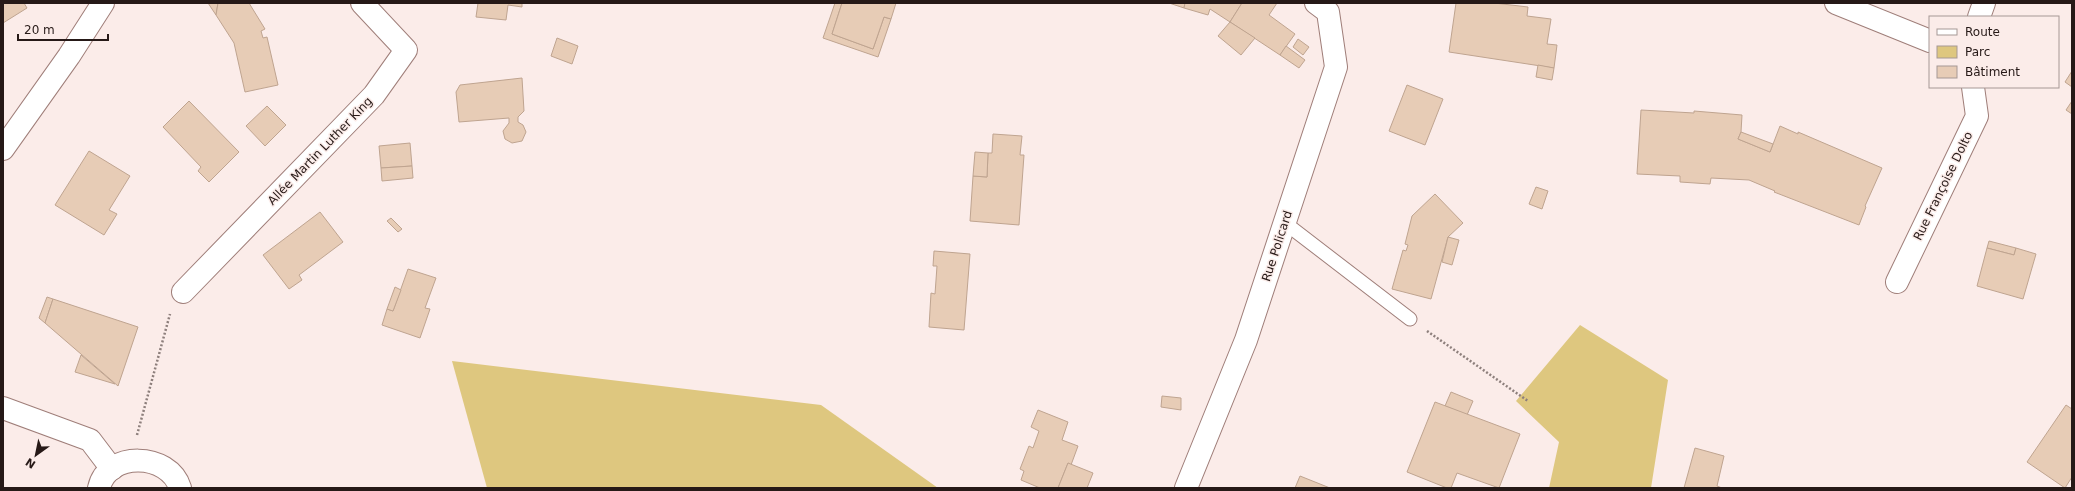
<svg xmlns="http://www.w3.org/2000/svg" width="2075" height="491" font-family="'DejaVu Sans',sans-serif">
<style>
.green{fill:#dec77f}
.building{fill:#e7ccb6;stroke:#bfa490}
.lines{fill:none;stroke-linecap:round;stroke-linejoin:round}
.lane-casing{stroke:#9f7e79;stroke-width:15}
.street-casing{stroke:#9f7e79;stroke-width:24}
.path{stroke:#8d7f7c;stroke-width:2.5;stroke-dasharray:2 2;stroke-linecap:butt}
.lane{stroke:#fff;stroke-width:13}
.street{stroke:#fff;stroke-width:22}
.labels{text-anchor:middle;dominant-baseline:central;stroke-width:3;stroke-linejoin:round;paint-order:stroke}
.street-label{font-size:12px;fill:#261917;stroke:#fbece9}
</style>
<rect width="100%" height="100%" fill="#fbece9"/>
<!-- green -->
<g class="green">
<path d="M 1580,325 L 1668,380 L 1651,488 L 1549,488 L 1559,442 L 1516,401 Z"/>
<path d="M 452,361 L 821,405 L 938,488 L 487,488 Z"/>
</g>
<!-- building -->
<g class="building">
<path d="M 3,3 L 24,3 L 27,8 L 3,23 Z"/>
<path d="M 208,3 L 218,3 L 216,15 Z"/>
<path d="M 218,3 L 249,3 L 265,29 L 261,31 L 263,38 L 267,37 L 278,85 L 245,92 L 234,43 L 216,15 Z"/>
<path d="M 478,3 L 522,3 L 522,7 L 508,5 L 506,20 L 476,17 Z"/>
<path d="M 835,3 L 842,3 L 832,34 L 873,49 L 884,17 L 891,19 L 878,57 L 823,38 Z"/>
<path d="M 842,3 L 896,3 L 891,19 L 884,17 L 873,49 L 832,34 Z"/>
<path d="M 1169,3 L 1185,3 L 1184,8 Z"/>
<path d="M 1185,3 L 1242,3 L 1230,22 L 1210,9 L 1208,15 L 1184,8 Z"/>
<path d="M 1242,3 L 1277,3 L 1269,15 L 1295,34 L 1280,55 L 1230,22 Z"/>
<path d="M 1456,3 L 1494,3 L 1528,7 L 1527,16 L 1551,19 L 1547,44 L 1557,45 L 1554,68 L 1449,52 Z"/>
<path d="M 1230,22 L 1255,38 L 1241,55 L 1218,36 Z"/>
<path d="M 557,38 L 578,46 L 572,64 L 551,56 Z"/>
<path d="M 1298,39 L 1309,47 L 1303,55 L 1293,47 Z"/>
<path d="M 1286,46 L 1305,60 L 1299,68 L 1280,55 Z"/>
<path d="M 1538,65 L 1554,68 L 1552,80 L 1536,77 Z"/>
<path d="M 2072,71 L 2072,87 L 2065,82 Z"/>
<path d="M 522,78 L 524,111 L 518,117 L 518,122 L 523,125 L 526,132 L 522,141 L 512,143 L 505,139 L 503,131 L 509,123 L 509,118 L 459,122 L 456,92 L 460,85 Z"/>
<path d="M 1407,85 L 1443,99 L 1425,145 L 1389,131 Z"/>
<path d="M 189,101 L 239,152 L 209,182 L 198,171 L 201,167 L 163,127 Z"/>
<path d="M 2072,101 L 2072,114 L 2066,110 Z"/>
<path d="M 267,106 L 286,125 L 265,146 L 246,126 Z"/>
<path d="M 1641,110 L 1694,113 L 1694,111 L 1742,115 L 1741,132 L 1738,139 L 1770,152 L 1780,126 L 1798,134 L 1798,132 L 1882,168 L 1865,206 L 1866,207 L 1859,225 L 1774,192 L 1775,191 L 1749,180 L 1711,178 L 1710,184 L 1680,182 L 1680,176 L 1637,174 Z"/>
<path d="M 1741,132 L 1773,144 L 1770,152 L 1738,139 Z"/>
<path d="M 993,134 L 1022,136 L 1020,155 L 1024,155 L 1019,225 L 970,221 L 973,176 L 987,177 L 988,153 L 992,153 Z"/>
<path d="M 410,143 L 412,166 L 381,168 L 379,146 Z"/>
<path d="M 89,151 L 130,176 L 109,210 L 117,214 L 104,235 L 55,205 Z"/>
<path d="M 975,152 L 988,153 L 987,177 L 973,176 Z"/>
<path d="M 412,166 L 413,178 L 382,181 L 381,168 Z"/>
<path d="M 1536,187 L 1548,191 L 1542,209 L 1529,204 Z"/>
<path d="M 1435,194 L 1463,223 L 1448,237 L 1431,299 L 1392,289 L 1403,250 L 1406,251 L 1408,245 L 1405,244 L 1412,216 Z"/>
<path d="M 320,212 L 343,242 L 299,275 L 302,280 L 289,289 L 263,255 Z"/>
<path d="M 391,218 L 402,229 L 398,232 L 387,221 Z"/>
<path d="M 1448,237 L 1459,240 L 1452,265 L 1442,262 Z"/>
<path d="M 1989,241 L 2016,248 L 2014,255 L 1987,248 Z"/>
<path d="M 1987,248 L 2014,255 L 2016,248 L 2036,254 L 2023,299 L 1977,286 Z"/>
<path d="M 934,251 L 970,254 L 964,330 L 929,327 L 931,293 L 935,294 L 937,266 L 933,266 Z"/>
<path d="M 408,269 L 436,278 L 425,308 L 430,309 L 420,338 L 382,325 L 387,309 L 393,311 Z"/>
<path d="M 395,287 L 401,290 L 393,311 L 387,309 Z"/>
<path d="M 47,297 L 53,299 L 45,323 L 39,318 Z"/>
<path d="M 53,299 L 138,327 L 118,386 L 45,323 Z"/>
<path d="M 81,355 L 115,384 L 75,372 Z"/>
<path d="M 1451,392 L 1473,401 L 1467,415 L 1445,406 Z"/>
<path d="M 1162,396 L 1181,398 L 1181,410 L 1161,407 Z"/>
<path d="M 1435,402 L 1520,434 L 1499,488 L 1457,473 L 1451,488 L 1447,488 L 1407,472 Z"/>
<path d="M 2066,405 L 2072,409 L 2072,477 L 2065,488 L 2027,462 Z"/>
<path d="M 1038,410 L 1068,422 L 1062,440 L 1078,446 L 1071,465 L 1068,463 L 1058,488 L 1040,488 L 1021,480 L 1024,471 L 1020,469 L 1029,446 L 1033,448 L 1039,431 L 1031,427 Z"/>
<path d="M 1695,448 L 1724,456 L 1717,486 L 1722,488 L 1684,488 Z"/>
<path d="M 1068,463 L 1093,473 L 1087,488 L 1058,488 Z"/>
<path d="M 1300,476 L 1330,488 L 1295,488 Z"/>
</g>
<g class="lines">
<defs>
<path id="lane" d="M 1285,223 L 1410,319"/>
<g id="street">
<path d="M 1836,3 L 1930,41"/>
<path d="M 1979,17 L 1984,3"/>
<path d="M 3,149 L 69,56 L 103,3"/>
<path d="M 1897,282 L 1977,116 L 1973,87"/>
<path d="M 183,292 L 374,95 L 406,50 L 362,3"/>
<path d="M 3,408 L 90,440 L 112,469"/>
<path d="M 99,488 C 107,451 169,452 180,488"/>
<path d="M 1186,488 L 1246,340 L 1336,67 L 1328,12 L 1316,3"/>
</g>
</defs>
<!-- lane casing -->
<use href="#lane" class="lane-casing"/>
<!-- street casing -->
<use href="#street" class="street-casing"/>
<!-- path -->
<g class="path">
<path d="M 1427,331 L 1528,401"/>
<path d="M 137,435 L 170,314"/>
</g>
<!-- lane -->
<use href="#lane" class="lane"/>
<!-- street -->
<use href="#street" class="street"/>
</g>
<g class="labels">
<!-- street labels -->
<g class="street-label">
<text transform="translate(320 151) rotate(-46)">Allée Martin Luther King</text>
<text transform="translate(1943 186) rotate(-64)">Rue Françoise Dolto</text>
<text transform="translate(1277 246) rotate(-72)">Rue Policard</text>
</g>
</g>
<!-- border -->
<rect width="2075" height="491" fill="none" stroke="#261917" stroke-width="8"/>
<!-- legend -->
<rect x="1929" y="16" width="130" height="72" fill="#fbece9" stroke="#a69895"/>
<rect x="1937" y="29" width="20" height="6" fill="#ffffff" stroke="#a69895"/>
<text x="1965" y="36" font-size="12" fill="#261917">Route</text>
<rect x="1937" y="46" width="20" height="12" fill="#dec77f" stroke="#a69895"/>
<text x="1965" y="56" font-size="12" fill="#261917">Parc</text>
<rect x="1937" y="66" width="20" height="12" fill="#e7ccb6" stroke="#a69895"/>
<text x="1965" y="76" font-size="12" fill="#261917">Bâtiment</text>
<!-- north arrow -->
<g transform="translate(36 455) rotate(213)" stroke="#fbece9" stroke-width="3" paint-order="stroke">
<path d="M0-3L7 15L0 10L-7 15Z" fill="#261917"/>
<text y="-6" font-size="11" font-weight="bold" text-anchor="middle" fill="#261917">N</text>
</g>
<!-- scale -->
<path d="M18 34v6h90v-6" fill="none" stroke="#261917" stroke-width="2"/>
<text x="24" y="34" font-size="12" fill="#261917" stroke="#fbece9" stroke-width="3" paint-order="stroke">20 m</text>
</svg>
